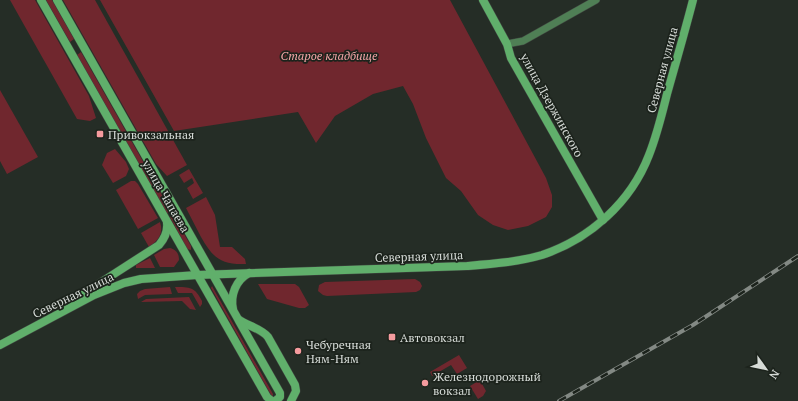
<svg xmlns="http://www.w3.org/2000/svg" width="798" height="401" font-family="'PT Serif',serif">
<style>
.green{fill:#70272e}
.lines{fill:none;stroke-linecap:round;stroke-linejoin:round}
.street-casing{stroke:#414942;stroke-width:8}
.secondary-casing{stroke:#414942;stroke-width:9}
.street{stroke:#4f7f55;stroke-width:7}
.secondary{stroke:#60af6b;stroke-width:8}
.rail-casing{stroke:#838984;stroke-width:4}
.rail{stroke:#1c231c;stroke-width:2.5;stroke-dasharray:8;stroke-linecap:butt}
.poi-dot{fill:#f59b9e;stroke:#1c231c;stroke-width:1.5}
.labels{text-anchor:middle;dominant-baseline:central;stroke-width:3.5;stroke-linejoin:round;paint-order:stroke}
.park-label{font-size:12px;font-style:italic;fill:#f5a6a8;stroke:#1c231c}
.street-label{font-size:12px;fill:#d6dbd7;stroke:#1c231c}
.poi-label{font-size:12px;fill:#d6dbd7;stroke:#1c231c;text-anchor:start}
</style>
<rect width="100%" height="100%" fill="#252d26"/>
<!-- green -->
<g class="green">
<path d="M 10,0 L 35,0 L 89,96 L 96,118 L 90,121 L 77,119 Z"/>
<path d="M 46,0 L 52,0 L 74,39 L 70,42 Z"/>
<path d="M 63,0 L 95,0 L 187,165 L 167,176 L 156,164 Z"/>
<path d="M 100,0 L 450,0 L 546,178 L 552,195 L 552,207 L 546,217 L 528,226 L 508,230 L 493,225 L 478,215 L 461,191 L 446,178 L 426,138 L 413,104 L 403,86 L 373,94 L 335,116 L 316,143 L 298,112 L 174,131 Z"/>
<path d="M 81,52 L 171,211 L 167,213 L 77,55 Z"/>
<path d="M 0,90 L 38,157 L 7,174 L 0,161 Z"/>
<path d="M 115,149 L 126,162 L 129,169 L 126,176 L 113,183 L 102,165 L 107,153 Z"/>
<path d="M 189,169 L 203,193 L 193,199 L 187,188 L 194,183 L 192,178 L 184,183 L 179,175 Z"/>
<path d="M 131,181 L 135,181 L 138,184 L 158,218 L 138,229 L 116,190 Z"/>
<path d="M 206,197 L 215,215 L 220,247 L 232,247 L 245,259 L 246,264 C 221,265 213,258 201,237 C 196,227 191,218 186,208 Z"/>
<path d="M 173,215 L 191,246 L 191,250 L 187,249 L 170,217 Z"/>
<path d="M 160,222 C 164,233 158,241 149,247 L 141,233 Z"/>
<path d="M 170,248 C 176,250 179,253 179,260 L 174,267 L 160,267 L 154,255 L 164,249 Z"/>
<path d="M 150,258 L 155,268 L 136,268 L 136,265 Z"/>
<path d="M 415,279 L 420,282 L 422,286 L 420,290 L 416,292 L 327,296 L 323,295 L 318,291 L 319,285 L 325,282 Z"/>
<path d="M 258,284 L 295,284 L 299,287 L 309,305 L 305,308 L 299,308 L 267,299 Z"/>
<path d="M 212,286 L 273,394 L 273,396 L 271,395 L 211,288 Z"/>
<path d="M 170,287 L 172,294 L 145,295 L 138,299 L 137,294 L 140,291 L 145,289 Z"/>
<path d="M 175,287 C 190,287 195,287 202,301 L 202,304 L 200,307 L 192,293 L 178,293 Z"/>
<path d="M 189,297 L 196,310 L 190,309 L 182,301 L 141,302 L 146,299 Z"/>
<path d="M 459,355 L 467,368 L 457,374 L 451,365 L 432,376 L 430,372 Z"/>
<path d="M 480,380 L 486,391 L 483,396 L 478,399 L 470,386 Z"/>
</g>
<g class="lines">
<defs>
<path id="street" d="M 507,44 L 523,41 L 596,0"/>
<g id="secondary">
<path d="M 41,0 L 267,397 L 272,401"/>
<path d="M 57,0 L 238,319 C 247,326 261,328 268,337 L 295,385 L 296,391 L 291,401"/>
<path d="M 483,0 L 507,44 L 511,58 L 603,220"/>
<path d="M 72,301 L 159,245 C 165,238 168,232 167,223"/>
<path d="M 233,309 C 230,295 236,280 249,273"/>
<path d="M 239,321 L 280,393 L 280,397 L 275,401"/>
<path d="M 0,345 L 94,295 L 124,283 L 141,279 L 197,275 L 467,266 C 492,264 518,262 542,255 C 590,239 631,202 649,155 C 657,135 662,114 667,94 C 676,62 685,31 693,0"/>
</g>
</defs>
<!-- street casing -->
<use href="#street" class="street-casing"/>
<!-- secondary casing -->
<use href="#secondary" class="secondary-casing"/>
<!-- street -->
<use href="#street" class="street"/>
<!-- secondary -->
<use href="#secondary" class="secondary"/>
<defs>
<path id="rail" d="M 559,401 L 693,325 L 798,256"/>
</defs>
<!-- rail casing -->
<use href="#rail" class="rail-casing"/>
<!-- rail -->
<use href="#rail" class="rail"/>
</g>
<!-- markers -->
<g class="poi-dot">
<rect x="96" y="130" width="8" height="8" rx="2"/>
<rect x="388" y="333" width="8" height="8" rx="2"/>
<circle cx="298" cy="351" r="4"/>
<circle cx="425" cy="383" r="4"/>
</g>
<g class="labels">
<!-- park labels -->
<g class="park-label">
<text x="329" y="55">Старое кладбище</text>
</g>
<!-- street labels -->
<g class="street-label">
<text transform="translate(662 70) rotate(-75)">Северная улица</text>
<text transform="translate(552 105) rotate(61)">улица Дзержинского</text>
<text transform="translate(166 196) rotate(60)">улица Чапаева</text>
<text transform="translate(419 256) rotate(-2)">Северная улица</text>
<text transform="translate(73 295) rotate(-26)">Северная улица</text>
</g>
<!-- poi labels -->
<g class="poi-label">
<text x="108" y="134">Привокзальная</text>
<text x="400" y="337">Автовокзал</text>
<text x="306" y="344">Чебуречная<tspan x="306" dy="14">Ням-Ням</tspan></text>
<text x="433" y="376">Железнодорожный<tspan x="433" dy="14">вокзал</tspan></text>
</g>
</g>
<!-- north arrow -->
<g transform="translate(766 369) rotate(123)" stroke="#1c231c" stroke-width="3" paint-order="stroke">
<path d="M0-3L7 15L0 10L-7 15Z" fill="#d6dbd7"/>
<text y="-6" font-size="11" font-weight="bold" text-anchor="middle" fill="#d6dbd7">N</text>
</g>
</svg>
